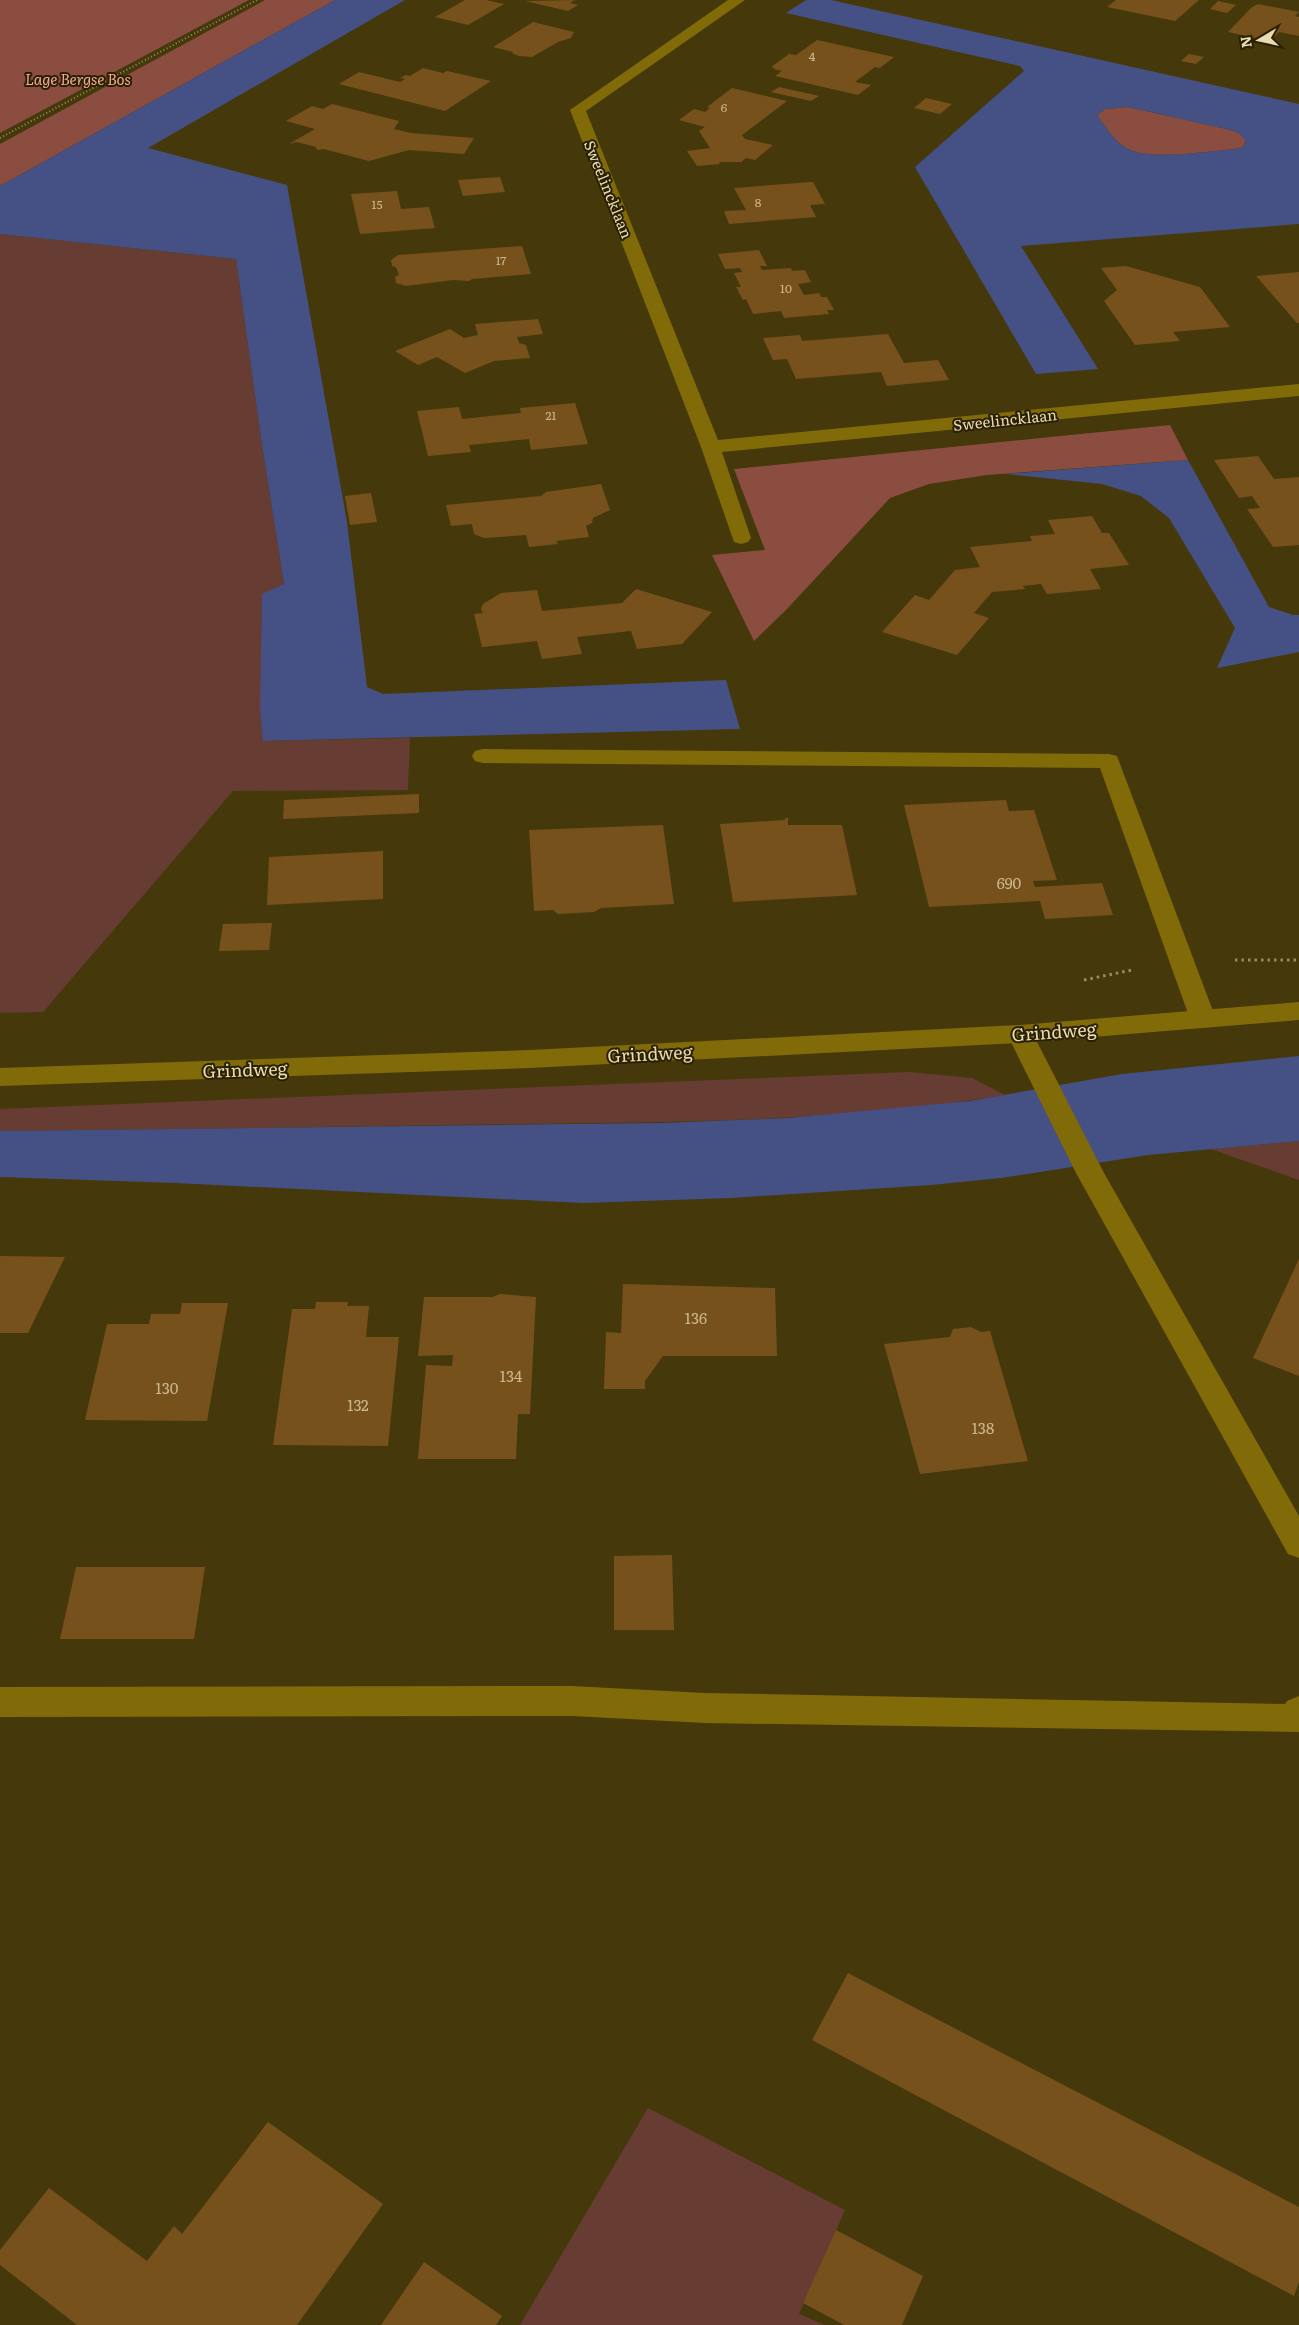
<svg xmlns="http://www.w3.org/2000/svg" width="1299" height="2325" font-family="Literata,serif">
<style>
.green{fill:#673c33}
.forest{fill:#8a4d40}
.water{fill:#455184;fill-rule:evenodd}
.building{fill:#77511b}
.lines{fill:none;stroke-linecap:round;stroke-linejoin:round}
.path-far1{stroke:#988c62;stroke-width:2;stroke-dasharray:1 2.5;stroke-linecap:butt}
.path{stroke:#988c62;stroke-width:3;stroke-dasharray:2.5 4;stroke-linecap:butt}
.service{fill:#816a08;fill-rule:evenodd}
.minor{fill:#816a08;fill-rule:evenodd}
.tertiary{fill:#816a08;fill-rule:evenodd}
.labels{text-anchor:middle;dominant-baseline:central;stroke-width:4;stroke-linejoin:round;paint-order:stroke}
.far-number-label{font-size:12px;fill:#cbb88e}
.far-park-label{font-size:15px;font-style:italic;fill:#f4a999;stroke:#2a2000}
.far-street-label{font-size:15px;fill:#e7dbb4;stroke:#2a2000}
.number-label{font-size:15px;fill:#cbb88e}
.street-label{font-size:18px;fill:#e7dbb4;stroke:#2a2000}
</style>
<rect width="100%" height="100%" fill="#45390b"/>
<!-- green -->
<g class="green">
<path d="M 0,234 L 236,259 L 262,445 L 284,584 L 264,741 L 410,738 L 408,790 L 233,791 L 43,1012 L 0,1013 Z"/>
<path d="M 909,1072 L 972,1078 L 1005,1095 C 844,1122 679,1122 516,1124 C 344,1127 172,1129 0,1131 L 0,1109 Z"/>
<path d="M 1299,1141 L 1299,1180 L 1211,1149 Z"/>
<path d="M 648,2108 L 845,2210 L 799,2314 L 825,2325 L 520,2325 Z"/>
</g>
<!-- forest -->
<g class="forest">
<path d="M 0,0 L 249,0 L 0,133 Z"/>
<path d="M 265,0 L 335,0 L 0,186 L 0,144 Z"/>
<path d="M 1128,107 L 1231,130 L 1239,133 L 1246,141 L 1243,147 L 1235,149 C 1209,151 1150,161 1128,149 C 1114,142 1106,127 1097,115 L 1105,109 Z"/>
<path d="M 1170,425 L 1188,460 L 987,475 L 929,484 L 890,498 L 787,609 L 754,641 L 712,555 L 765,550 L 734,469 Z"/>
</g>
<!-- water -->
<g class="water">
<path d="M 335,0 L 405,0 L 148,148 L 287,185 L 347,522 L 367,687 L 383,694 L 726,680 L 740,729 L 263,741 L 260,710 L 262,594 L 284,584 L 262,445 L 236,259 L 0,234 L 0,186 Z"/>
<path d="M 806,0 L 831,0 L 1299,104 L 1299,224 L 1021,246 L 1098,369 L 1036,374 L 915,167 L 1024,71 L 1020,66 L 786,13 ZM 1128,107 L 1231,130 L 1239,133 L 1246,142 L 1243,147 L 1235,149 C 1209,151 1150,161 1128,149 C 1114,142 1106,127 1097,115 L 1105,109 Z"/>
<path d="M 1188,460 L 1269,607 L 1293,615 L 1299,615 L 1299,652 L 1217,668 L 1235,628 L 1169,518 L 1141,496 L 1102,484 L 1006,474 Z"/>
<path d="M 1299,1056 L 1299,1141 L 1148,1155 L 1001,1178 L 931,1185 L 731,1198 L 583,1203 L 176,1183 L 0,1177 L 0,1131 L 661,1123 L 789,1118 L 970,1101 L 1122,1074 Z"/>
</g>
<!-- building -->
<g class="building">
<path d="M 465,0 L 486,0 L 504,4 L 468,25 L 435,17 Z"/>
<path d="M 575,0 L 570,3 L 578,5 L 568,11 L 525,1 Z"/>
<path d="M 1116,0 L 1199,0 L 1175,21 L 1107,7 Z"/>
<path d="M 1218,1 L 1236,5 L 1227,13 L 1210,9 Z"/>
<path d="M 1258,4 L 1299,12 L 1295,16 L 1299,17 L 1299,36 L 1279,32 L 1270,41 L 1228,32 L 1252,7 Z"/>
<path d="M 533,22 L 574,32 L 571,38 L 558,42 L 532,57 L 519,56 L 512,53 L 513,52 L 493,47 Z"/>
<path d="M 817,40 L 894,57 L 880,68 L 875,67 L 855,82 L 871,85 L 858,95 L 775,76 L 782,71 L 773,69 L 775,68 L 771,67 L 789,54 L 796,55 Z"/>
<path d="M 1189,54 L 1204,57 L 1196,64 L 1181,61 Z"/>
<path d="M 423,68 L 443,73 L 447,71 L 491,81 L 445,111 L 339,84 L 359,72 L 400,82 L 405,79 L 400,78 L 406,75 L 410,76 Z"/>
<path d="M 779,87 L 819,96 L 811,101 L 771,92 Z"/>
<path d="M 732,88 L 787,101 L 742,135 L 745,139 L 773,145 L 755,160 L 746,158 L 741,162 L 719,162 L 720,164 L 697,166 L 687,151 L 710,148 L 699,131 L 705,127 L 679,120 L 694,109 L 705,112 L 710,108 L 707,107 Z"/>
<path d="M 926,98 L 952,104 L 940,114 L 914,108 Z"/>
<path d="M 332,104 L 399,121 L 394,129 L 411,133 L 474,138 L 464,154 L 409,150 L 369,161 L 324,149 L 317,150 L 316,147 L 297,142 L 289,144 L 315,129 L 286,121 L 312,106 L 323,109 Z"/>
<path d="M 500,177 L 505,192 L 463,196 L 458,180 Z"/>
<path d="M 811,182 L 813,182 L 825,204 L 810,205 L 816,217 L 729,224 L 724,211 L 746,210 L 734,188 Z"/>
<path d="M 397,191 L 401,209 L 429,207 L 435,228 L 360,234 L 351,194 Z"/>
<path d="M 522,246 L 531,274 L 472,279 L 469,281 L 453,280 L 406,286 L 396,283 L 395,277 L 399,275 L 396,267 L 392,266 L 391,260 L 398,255 Z"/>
<path d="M 759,250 L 767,266 L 760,266 L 762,270 L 791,268 L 792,271 L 805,270 L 811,282 L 798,284 L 804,295 L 819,293 L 821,297 L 827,297 L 834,310 L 827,310 L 829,314 L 784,318 L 781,311 L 753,314 L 746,299 L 743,300 L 736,287 L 741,287 L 734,273 L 742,272 L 740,268 L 725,269 L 718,254 Z"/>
<path d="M 1126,266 L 1200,287 L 1230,327 L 1173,332 L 1180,341 L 1135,345 L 1104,301 L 1117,290 L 1101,268 Z"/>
<path d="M 1299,272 L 1299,323 L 1297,323 L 1256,276 Z"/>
<path d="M 538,319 L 543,334 L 517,337 L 519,343 L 526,345 L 530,358 L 494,361 L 465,373 L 437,357 L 418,365 L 395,351 L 450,329 L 464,338 L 478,335 L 475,324 Z"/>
<path d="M 888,334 L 904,363 L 938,360 L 949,380 L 887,386 L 881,372 L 796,379 L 787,359 L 773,360 L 763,338 L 800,335 L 802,341 Z"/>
<path d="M 575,403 L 588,444 L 531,450 L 529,439 L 469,445 L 471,452 L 428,456 L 417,411 L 459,407 L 462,419 L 521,413 L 520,408 Z"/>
<path d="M 1258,456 L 1274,479 L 1299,477 L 1299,545 L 1273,547 L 1247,509 L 1260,508 L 1252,496 L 1239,498 L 1214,460 Z"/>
<path d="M 601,484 L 610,510 L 593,518 L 592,523 L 586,526 L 589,537 L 556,541 L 558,544 L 529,547 L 526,535 L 484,538 L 474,534 L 472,524 L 451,526 L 446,505 L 541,496 L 546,492 Z"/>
<path d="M 371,493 L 377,522 L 350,525 L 345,496 Z"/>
<path d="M 1092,516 L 1102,533 L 1109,533 L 1129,565 L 1090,569 L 1101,589 L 1047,594 L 1041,584 L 1023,586 L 1025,589 L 992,592 L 974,613 L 989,618 L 957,655 L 882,632 L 915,595 L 929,600 L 955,570 L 980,567 L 970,547 L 1032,541 L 1030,536 L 1055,534 L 1048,520 Z"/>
<path d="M 636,589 L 712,612 L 682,644 L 637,649 L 631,631 L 577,637 L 582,654 L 542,659 L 537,641 L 482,647 L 474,614 L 483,613 L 481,609 L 483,604 L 501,593 L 537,590 L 542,611 L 622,603 Z"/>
<path d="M 419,794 L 419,813 L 283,819 L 284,800 Z"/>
<path d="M 1006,800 L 1009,811 L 1034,810 L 1057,880 L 1033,881 L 1035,887 L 1102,883 L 1113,915 L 1045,919 L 1040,901 L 929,907 L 904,805 Z"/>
<path d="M 785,818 L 788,818 L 788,825 L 842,825 L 857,895 L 733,902 L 720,824 L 785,820 Z"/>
<path d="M 663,825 L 674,904 L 601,908 L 594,912 L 558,914 L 553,910 L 534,911 L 529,830 Z"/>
<path d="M 383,851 L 383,899 L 267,905 L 269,857 Z"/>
<path d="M 272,923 L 269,950 L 219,951 L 223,924 Z"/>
<path d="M 0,1256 L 65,1257 L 28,1333 L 0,1333 Z"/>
<path d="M 1299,1259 L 1299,1376 L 1253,1358 Z"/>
<path d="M 623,1284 L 775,1288 L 777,1356 L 663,1356 L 645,1381 L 645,1389 L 604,1389 L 606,1332 L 621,1333 Z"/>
<path d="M 500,1294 L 536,1297 L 530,1414 L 518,1414 L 516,1459 L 418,1459 L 426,1365 L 452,1366 L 453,1355 L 418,1356 L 424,1297 L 493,1297 Z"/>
<path d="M 316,1302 L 348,1302 L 347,1306 L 369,1306 L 366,1337 L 399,1337 L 388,1446 L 273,1445 L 292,1309 L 315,1309 Z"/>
<path d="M 182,1303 L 228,1303 L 207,1421 L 85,1420 L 107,1324 L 149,1324 L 151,1314 L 180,1314 Z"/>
<path d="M 971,1327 L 981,1332 L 990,1331 L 1028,1461 L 920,1474 L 884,1344 L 950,1337 L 953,1329 Z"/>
<path d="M 672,1555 L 674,1630 L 614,1630 L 614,1556 Z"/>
<path d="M 76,1567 L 205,1567 L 194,1639 L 60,1639 Z"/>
<path d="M 848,1973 L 1299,2207 L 1299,2282 L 1294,2296 L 812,2040 Z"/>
<path d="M 268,2122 L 383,2204 L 297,2325 L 77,2325 L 0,2265 L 0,2250 L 49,2188 L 147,2261 L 174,2226 L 182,2234 Z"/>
<path d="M 836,2230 L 923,2276 L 902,2325 L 844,2325 L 803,2303 Z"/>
<path d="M 424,2262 L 502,2316 L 496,2325 L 381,2325 Z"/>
</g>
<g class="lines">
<!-- path-far1 -->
<path class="path-far1" d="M 0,138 L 257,0"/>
<!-- path -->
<g class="path">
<path d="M 1235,960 L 1299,960"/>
<path d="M 1084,980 L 1132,970"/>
</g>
<!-- service -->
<g class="service">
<path d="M 483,749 L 1109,754 L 1117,756 L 1216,1019 L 1212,1025 L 1203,1028 L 1194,1025 L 1190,1019 L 1100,768 L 483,763 L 475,761 L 472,756 L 475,751 Z"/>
<path d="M 1020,1025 L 1029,1028 L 1033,1034 L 1104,1173 L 1299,1516 L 1299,1558 L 1288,1554 L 1076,1173 L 1007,1034 L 1011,1028 Z"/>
<path d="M 572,1686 L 705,1693 L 1285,1704 L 1287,1701 L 1299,1696 L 1299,1732 L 705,1723 L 572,1716 L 0,1717 L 0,1687 Z"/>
</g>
<!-- minor -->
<path class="minor" d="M 728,0 L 745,0 L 586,111 L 718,440 L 1299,384 L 1299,396 L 722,452 L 751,538 L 748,542 L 741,544 L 734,542 L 701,447 L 570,110 Z"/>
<!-- tertiary -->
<path class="tertiary" d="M 1299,1002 L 1299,1020 L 1020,1043 L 530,1068 L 0,1086 L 0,1068 L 530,1050 L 1020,1025 Z"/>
</g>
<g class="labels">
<!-- far-number labels -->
<g class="far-number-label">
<text x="812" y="56">4</text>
<text x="724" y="107">6</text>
<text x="758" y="202">8</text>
<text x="377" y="204">15</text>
<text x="501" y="260">17</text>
<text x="786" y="288">10</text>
<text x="551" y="415">21</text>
</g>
<!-- far-park labels -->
<g class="far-park-label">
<text x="78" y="78">Lage Bergse Bos</text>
</g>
<!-- far-street labels -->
<g class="far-street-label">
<text transform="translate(609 189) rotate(68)">Sweelincklaan</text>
<text transform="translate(1005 419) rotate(-6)">Sweelincklaan</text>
</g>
<!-- number labels -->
<g class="number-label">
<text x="1009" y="882">690</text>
<text x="696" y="1317">136</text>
<text x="511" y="1375">134</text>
<text x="167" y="1387">130</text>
<text x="358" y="1404">132</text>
<text x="983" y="1427">138</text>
</g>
<!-- street labels -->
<g class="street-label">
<text transform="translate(1054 1031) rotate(-4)">Grindweg</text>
<text transform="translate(650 1053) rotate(-3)">Grindweg</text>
<text transform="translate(245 1069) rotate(-2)">Grindweg</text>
</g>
</g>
<!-- north arrow -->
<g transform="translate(1259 40) rotate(261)" stroke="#2a2000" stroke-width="4" paint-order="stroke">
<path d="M0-4L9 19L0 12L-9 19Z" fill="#e7dbb4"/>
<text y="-8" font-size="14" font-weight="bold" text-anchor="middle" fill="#e7dbb4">N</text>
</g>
</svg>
